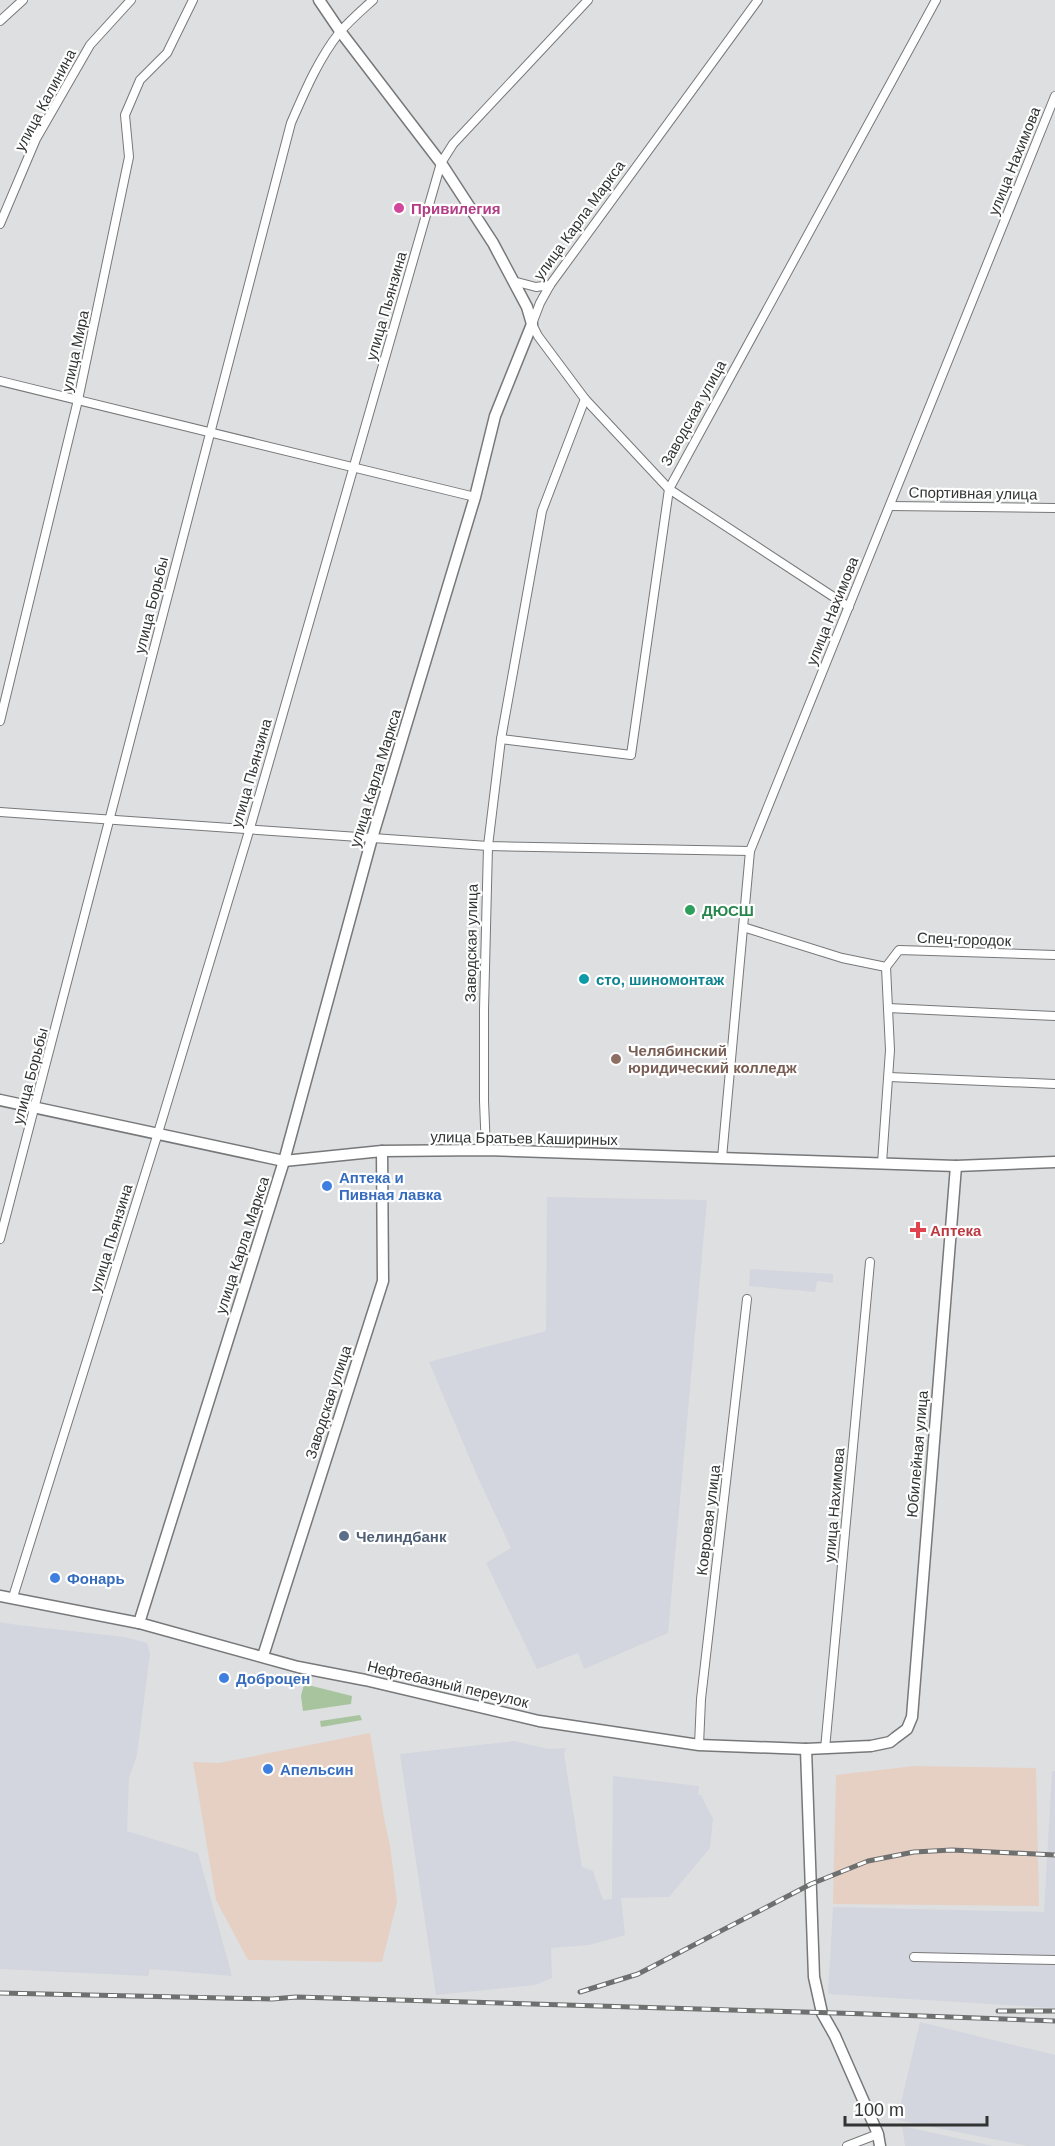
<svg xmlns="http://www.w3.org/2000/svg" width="1055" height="2146" font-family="Arial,sans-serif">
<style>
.commercial{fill:#e6d0c4}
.built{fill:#d3d6df}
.green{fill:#a8c49e}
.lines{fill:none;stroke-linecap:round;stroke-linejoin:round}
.street-casing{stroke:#77787a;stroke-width:10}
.secondary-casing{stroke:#77787a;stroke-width:13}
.street{stroke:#fff;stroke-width:8}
.secondary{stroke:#fff;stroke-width:10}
.rail-casing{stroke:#6e6f6f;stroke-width:5}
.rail{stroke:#fff;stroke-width:3;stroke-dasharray:9;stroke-linecap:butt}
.hotel-dot{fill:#d1479c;stroke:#fff;stroke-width:2}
.leisure-dot{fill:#2e9e5b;stroke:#fff;stroke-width:2}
.culture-dot{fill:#0f9aa8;stroke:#fff;stroke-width:2}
.education-dot{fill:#8d6e63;stroke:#fff;stroke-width:2}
.shop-dot{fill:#3f7fe0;stroke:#fff;stroke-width:2}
.health-dot{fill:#e0444e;stroke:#fff;stroke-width:2}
.service-dot{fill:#5c6f8a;stroke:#fff;stroke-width:2}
.labels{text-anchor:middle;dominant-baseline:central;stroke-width:4.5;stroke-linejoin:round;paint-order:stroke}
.street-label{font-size:15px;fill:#323333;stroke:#fff}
.hotel-label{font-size:15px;font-weight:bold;fill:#b23c85;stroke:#fff;text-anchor:start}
.leisure-label{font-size:15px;font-weight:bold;fill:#27864d;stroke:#fff;text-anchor:start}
.culture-label{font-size:15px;font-weight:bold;fill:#0d838f;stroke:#fff;text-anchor:start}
.education-label{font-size:15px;font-weight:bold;fill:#785e54;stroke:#fff;text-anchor:start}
.shop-label{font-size:15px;font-weight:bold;fill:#366cbe;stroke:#fff;text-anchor:start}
.health-label{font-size:15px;font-weight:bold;fill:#be3a42;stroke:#fff;text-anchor:start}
.service-label{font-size:15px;font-weight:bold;fill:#4e5e75;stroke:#fff;text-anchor:start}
</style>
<rect width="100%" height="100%" fill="#dedfe0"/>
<!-- commercial -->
<g class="commercial">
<path d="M 370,1733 L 384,1818 L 390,1846 L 397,1902 L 382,1962 L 248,1960 L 216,1900 L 193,1762 L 219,1763 Z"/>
<path d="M 914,1766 L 1036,1768 L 1039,1906 L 833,1904 L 836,1775 Z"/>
</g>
<!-- built -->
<g class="built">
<path d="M 547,1197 L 707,1200 L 668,1633 L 584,1669 L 578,1653 L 537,1669 L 486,1563 L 511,1548 L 478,1478 L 429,1362 L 546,1331 Z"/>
<path d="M 750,1269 L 833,1274 L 833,1283 L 817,1281 L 815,1292 L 749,1286 Z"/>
<path d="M 0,1622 L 18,1625 L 125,1637 L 147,1643 L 150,1653 L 137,1755 L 129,1778 L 127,1831 L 198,1853 L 232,1976 L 150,1969 L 148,1976 L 0,1969 Z"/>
<path d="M 514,1741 L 548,1749 L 566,1748 L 564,1754 L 582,1867 L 593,1871 L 603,1900 L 612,1899 L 613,1776 L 699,1786 L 698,1795 L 701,1795 L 713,1819 L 710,1848 L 669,1897 L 621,1898 L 625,1935 L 589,1945 L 551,1948 L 552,1978 L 535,1985 L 436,1995 L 400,1754 Z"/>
<path d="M 1052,1771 L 1055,1771 L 1055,2008 L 828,1994 L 833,1907 L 1044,1912 Z"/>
<path d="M 920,2022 L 1055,2055 L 1055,2146 L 1028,2146 L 897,2120 Z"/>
<path d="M 902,2126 L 993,2146 L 905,2146 Z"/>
</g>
<!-- green -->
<g class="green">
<path d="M 304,1684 L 352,1696 L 351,1704 L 303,1711 L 301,1696 Z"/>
<path d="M 360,1715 L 362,1720 L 321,1727 L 320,1721 Z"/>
</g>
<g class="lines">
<defs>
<g id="street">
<path d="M 758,0 L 550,285 L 540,303 L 532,324 L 538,336 L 585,399 L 669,489 L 849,607"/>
<path d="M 0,21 L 23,0"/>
<path d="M 0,224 L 36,139 L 90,45 L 131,0"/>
<path d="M 513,281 L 536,287 L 550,285"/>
<path d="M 0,381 L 475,497"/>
<path d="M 890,506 L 1055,508"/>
<path d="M 0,721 L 78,400 L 129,157 L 125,115 L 140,80 L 167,53 L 193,0"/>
<path d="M 501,739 L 631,755 L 669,489 L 936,0"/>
<path d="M 0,812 L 488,846 L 750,851"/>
<path d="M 743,927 L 842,958 L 886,967 L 899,950 L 1055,955"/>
<path d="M 888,1008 L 1055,1016"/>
<path d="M 889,1077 L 1055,1084"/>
<path d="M 486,1150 L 484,1101 L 484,1009 L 488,846 L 501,739 L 542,511 L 585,399"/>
<path d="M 722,1158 L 750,851 L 1055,96"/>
<path d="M 882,1163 L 890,1050 L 886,967"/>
<path d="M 0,1239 L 291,123 C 305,91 318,60 339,33 C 349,21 362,10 373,0"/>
<path d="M 13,1597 L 158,1133 L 250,828 L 441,163 L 453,144 L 588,0"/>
<path d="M 699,1745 L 701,1699 L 747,1299"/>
<path d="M 825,1749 L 870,1262"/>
<path d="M 914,1957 L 1055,1960"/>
<path d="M 847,2146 L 878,2134"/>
</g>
<g id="secondary">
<path d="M 0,1100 L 284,1161 L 382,1151 L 486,1150 L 956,1166 L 1055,1162"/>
<path d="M 0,1596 L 139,1623 L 298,1667 L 365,1680 L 539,1721 L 699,1745 L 806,1749 L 871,1746 L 890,1742 L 895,1738 L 907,1729 L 912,1717 L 956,1166"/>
<path d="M 139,1623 L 284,1161 L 372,838 L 475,497 L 495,416 L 532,324 L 527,307 L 493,243 L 441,163 L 340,31 L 319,0"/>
<path d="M 263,1656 L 383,1281 L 382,1151"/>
<path d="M 806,1749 L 814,1977 L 822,2013 L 835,2036 L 878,2134 L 880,2146"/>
</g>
</defs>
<!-- street casing -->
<use href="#street" class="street-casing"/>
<!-- secondary casing -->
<use href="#secondary" class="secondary-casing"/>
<!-- street -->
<use href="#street" class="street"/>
<!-- secondary -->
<use href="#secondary" class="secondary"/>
<defs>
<g id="rail">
<path d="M 580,1992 L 638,1974 L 811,1884 L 868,1861 L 914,1852 L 952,1850 L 1055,1855"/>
<path d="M 0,1993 L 272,1999 L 296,1997 L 868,2014 L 1055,2021"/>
<path d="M 998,2011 L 1055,2011"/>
</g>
</defs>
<!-- rail casing -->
<use href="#rail" class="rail-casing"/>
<!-- rail -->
<use href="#rail" class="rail"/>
</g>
<!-- markers -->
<circle class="hotel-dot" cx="399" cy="208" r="6"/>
<circle class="leisure-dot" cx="690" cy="910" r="6"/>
<circle class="culture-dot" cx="584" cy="979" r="6"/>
<circle class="education-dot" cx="616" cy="1059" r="6"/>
<g class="shop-dot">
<circle cx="327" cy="1186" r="6"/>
<circle cx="55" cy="1578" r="6"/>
<circle cx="224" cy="1678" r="6"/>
<circle cx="268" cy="1769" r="6"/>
</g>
<path class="health-dot" d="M915 1221h6v6h6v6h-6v6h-6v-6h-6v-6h6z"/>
<circle class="service-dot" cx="344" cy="1536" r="6"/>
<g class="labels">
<!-- street labels -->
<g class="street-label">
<text transform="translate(45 100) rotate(-62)">улица Калинина</text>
<text transform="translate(1014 161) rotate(-68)">улица Нахимова</text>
<text transform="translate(579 220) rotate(-54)">улица Карла Маркса</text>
<text transform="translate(386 306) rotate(-74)">улица Пьянзина</text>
<text transform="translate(75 351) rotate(-78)">улица Мира</text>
<text transform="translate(693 413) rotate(-61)">Заводская улица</text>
<text transform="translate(973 493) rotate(1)">Спортивная улица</text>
<text transform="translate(151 605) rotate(-76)">улица Борьбы</text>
<text transform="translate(832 611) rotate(-68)">улица Нахимова</text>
<text transform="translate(251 773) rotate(-74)">улица Пьянзина</text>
<text transform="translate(375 778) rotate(-73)">улица Карла Маркса</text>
<text transform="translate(964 939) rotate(2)">Спец-городок</text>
<text transform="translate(471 943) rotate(-89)">Заводская улица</text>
<text transform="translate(30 1076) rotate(-75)">улица Борьбы</text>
<text transform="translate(524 1138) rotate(1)">улица Братьев Кашириных</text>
<text transform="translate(111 1238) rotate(-73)">улица Пьянзина</text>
<text transform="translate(242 1245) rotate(-72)">улица Карла Маркса</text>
<text transform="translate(328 1402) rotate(-72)">Заводская улица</text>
<text transform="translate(917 1454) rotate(-85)">Юбилейная улица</text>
<text transform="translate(834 1505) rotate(-85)">улица Нахимова</text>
<text transform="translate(708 1520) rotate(-83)">Ковровая улица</text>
<text transform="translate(448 1684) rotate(13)">Нефтебазный переулок</text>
</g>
<!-- hotel labels -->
<g class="hotel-label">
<text x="411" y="208">Привилегия</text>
</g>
<!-- leisure labels -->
<g class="leisure-label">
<text x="702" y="910">ДЮСШ</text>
</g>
<!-- culture labels -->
<g class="culture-label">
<text x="596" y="979">сто, шиномонтаж</text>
</g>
<!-- education labels -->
<g class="education-label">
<text x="628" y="1050">Челябинский<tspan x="628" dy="17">юридический колледж</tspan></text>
</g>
<!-- shop labels -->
<g class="shop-label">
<text x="339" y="1177">Аптека и<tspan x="339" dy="17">Пивная лавка</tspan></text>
<text x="67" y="1578">Фонарь</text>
<text x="236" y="1678">Доброцен</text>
<text x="280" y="1769">Апельсин</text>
</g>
<!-- health labels -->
<g class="health-label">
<text x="930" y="1230">Аптека</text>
</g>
<!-- service labels -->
<g class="service-label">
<text x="356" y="1536">Челиндбанк</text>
</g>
</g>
<!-- scale -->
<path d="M845 2116v9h142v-9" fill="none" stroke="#323333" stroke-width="3"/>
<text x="854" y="2116" font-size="18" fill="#323333" stroke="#ffffff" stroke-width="4.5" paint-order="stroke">100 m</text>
</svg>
